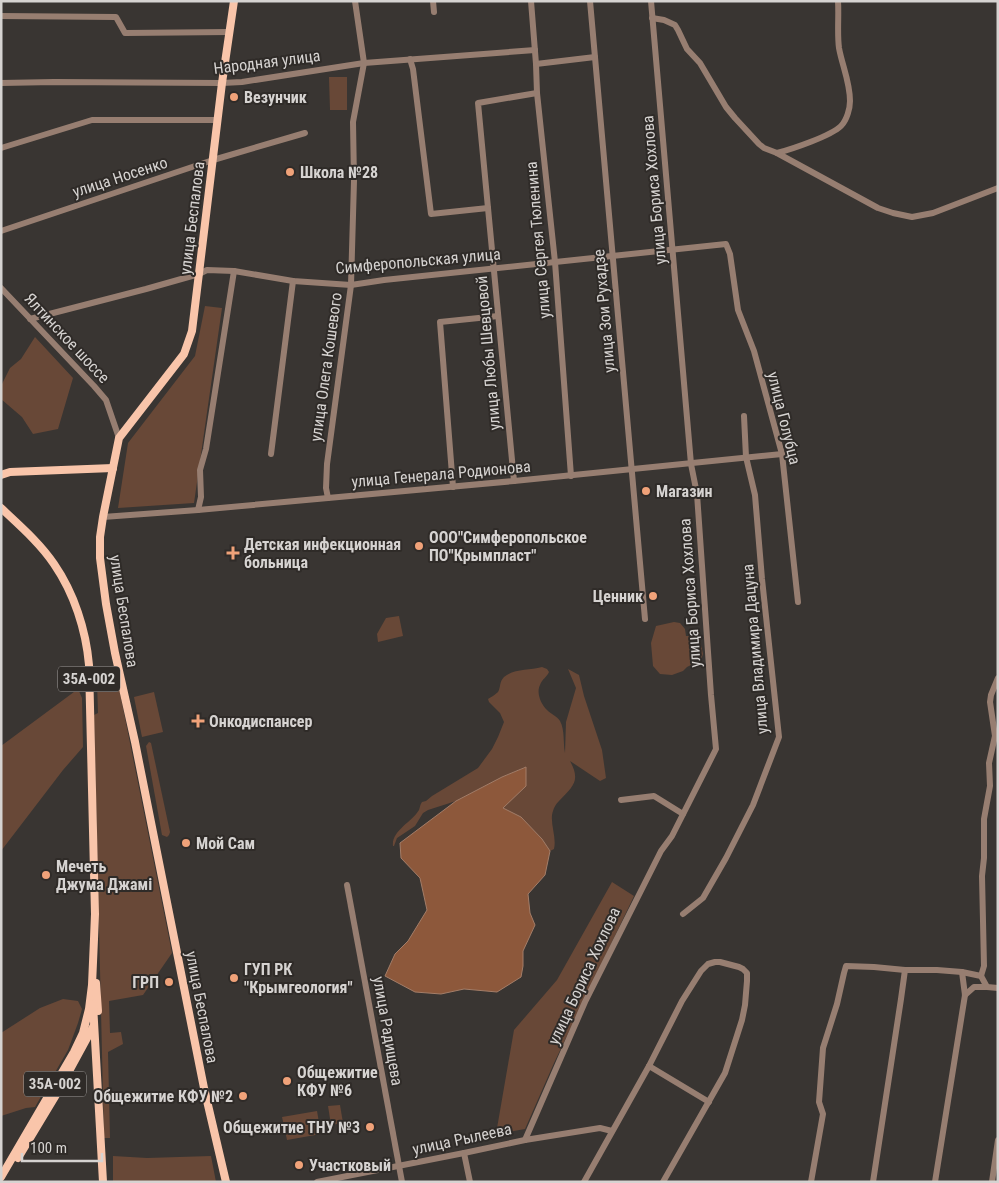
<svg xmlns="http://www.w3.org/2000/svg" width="999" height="1183" font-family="'Roboto Condensed',sans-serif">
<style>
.green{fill:#684837}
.water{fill:#8d583b;stroke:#a37d68}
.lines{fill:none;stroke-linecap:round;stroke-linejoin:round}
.minor{stroke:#977e71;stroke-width:6}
.major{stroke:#f9c5aa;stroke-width:8}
.poi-dot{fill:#f0a279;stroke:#2f2b28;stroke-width:2}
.labels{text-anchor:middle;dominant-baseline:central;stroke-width:4;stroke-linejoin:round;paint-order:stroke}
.shield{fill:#2f2b28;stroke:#a4a19e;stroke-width:1}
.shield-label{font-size:15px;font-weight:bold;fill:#d6d3d1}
.street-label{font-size:16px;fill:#d6d3d1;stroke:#2f2b28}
.poi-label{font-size:16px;font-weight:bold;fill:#d6d3d1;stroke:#2f2b28;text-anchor:start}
</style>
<rect width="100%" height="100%" fill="#393532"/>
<!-- green -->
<g class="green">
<path d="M 329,77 L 347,77 L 347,110 L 330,110 Z"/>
<path d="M 205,306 L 222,308 L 194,503 L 118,508 L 128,443 L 195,356 Z"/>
<path d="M 35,337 L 73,378 L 58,429 L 33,434 L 22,417 L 1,399 L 1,386 L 10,368 L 21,359 Z"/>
<path d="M 399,616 L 403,636 L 378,642 L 377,634 L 386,618 Z"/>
<path d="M 674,622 L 680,623 L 685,629 L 686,636 L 692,636 L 700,640 L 703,654 L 701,660 L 687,667 L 683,671 L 672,675 L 660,674 L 653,666 L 651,643 L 656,626 Z"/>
<path d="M 542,667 L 547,669 L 549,672 C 547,677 542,679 540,685 C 536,693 541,704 547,710 C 551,714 557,716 560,721 C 565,730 563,743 565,753 L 566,722 L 576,688 L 568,669 L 579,675 L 584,696 L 602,750 L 606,778 L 600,781 L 570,761 C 581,781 573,786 559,801 C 556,804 554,807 553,811 C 549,822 557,837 554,849 L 550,851 L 542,839 L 521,817 L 502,808 L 526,786 L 525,767 L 502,777 L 456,801 L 428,810 L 423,813 L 415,826 L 397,838 L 394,846 L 393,846 C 391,831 412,822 419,810 C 420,807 420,805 422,802 L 426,801 L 432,796 L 478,768 L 492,749 L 498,737 L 504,722 L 500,713 L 489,702 L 488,699 C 491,697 495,695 498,692 C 501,687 499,682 504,677 C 514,668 529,671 542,667 Z"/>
<path d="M 103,677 C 110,677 114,678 118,683 L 172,953 L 143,995 L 109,1001 L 110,1033 L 121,1032 L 123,1044 L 108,1052 L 110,1138 L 104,1138 L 94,715 L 98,713 L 97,681 Z"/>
<path d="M 78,689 L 82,698 L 83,747 L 63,770 L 1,851 L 1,746 Z"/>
<path d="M 154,692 L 163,732 L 142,737 L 134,697 Z"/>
<path d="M 149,742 L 151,743 L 170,832 L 169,835 L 167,837 L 162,835 L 146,746 Z"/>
<path d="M 612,882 L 634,896 L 554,1063 L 525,1129 L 496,1134 L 514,1030 L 557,980 Z"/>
<path d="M 63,999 L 78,1001 L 82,1009 L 78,1023 L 68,1050 L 35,1107 L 26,1108 L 1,1116 L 1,1033 L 40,1008 Z"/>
<path d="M 340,1105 L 343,1123 L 331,1125 L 328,1106 Z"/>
<path d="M 317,1111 L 321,1134 L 287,1140 L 282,1117 Z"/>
<path d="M 113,1156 L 147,1158 L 211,1156 L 216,1182 L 113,1182 Z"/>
</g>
<!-- water -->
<path class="water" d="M 526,767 L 526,786 L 503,808 L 521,817 L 542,839 L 550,851 L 545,875 L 528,894 L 530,913 L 535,925 L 523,951 L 523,966 L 521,977 L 497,992 L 464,989 L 441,994 L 415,992 L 385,976 L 395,954 L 408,941 L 427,910 L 420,878 L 401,858 L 400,843 L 456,801 L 502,777 Z"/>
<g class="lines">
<!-- minor -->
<g class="minor">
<path d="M 433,1 L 434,12"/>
<path d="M 531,1 L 536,64 L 537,93 L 555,262 L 571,476"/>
<path d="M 590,1 L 645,619"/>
<path d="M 1,16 L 116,17 L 125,33 L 229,32"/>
<path d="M 652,18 L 664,20 L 675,25 L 678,30 L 687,49 L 700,63 L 726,107 L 735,118 L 759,144 L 764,148 L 777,153 L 878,208 L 893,213 L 912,217 L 933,213 L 998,188"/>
<path d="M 410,59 L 413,69 L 431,214 L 488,208"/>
<path d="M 536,64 L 595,57"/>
<path d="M 1,83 L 54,82 L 222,83 L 242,82 L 364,63 L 535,50"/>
<path d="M 1,148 L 92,120 L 218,120"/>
<path d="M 777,153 C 792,149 831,136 841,126 C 847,120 850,108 850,101 C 850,82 842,65 839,48 C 837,33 839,16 838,1"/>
<path d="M 1,231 L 213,160 L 305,133"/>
<path d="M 1,288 L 94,386 L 106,400 L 119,438"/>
<path d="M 30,319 L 146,289 L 199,274 L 207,270 L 234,271 L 293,281 L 351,285 L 384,280 L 726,244 L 730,254 L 738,310 L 754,351 L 782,454 L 798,602"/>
<path d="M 271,454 L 293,281"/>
<path d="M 514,481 L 478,103 L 537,93"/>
<path d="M 453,487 L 440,322 L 498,316"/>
<path d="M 328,498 L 326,488 L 327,464 L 351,285 L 354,181 L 353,122 L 364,63 L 355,1"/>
<path d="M 198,510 L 201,497 L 200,470 L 206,449 L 234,271"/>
<path d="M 103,517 L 198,510 L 514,481 L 782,454"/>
<path d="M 621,800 L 654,796 L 683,814"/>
<path d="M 347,885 L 402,1182"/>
<path d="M 683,914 L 703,898 L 726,858 L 753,805 L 779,737 L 762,579 L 755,495 L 746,457 L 744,416"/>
<path d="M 981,976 L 984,966 L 982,876 L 984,858 L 984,819 L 990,786 L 989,763 L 995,736 L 990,702 L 991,695 L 998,678"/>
<path d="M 965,995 L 974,987 L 987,987"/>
<path d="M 649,1066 L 709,1102"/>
<path d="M 525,1140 L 585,1002 L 661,851 L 672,836 L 716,749 L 711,695 L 697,494 L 691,464 L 651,1"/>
<path d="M 464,1153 L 470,1182"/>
<path d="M 317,1182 L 464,1153 L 525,1140 L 600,1128 L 612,1131"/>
<path d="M 584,1182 L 649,1066 L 682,1001 L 701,971 L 708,964 L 715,962 L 720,962 L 739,967 L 743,969 L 747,973 L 747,981 L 745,1005 L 742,1020 L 725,1073 L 663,1182"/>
<path d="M 811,1182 L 823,1114 L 819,1102 L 823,1048 L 837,1004 L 844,973 L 846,966 L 874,967 L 905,970 L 937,970 L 962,972 L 981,976 L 987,987 L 998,988"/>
<path d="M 873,1182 L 901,999 L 905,970"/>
<path d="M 935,1182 L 965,995 L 962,972"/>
<path d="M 992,1182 L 998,1140"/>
</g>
<!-- major -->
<g class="major">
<path d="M 1,475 L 10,472 L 113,468"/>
<path d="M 1,508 C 19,525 40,543 54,564 C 74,593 86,630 89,665 L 95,914 L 94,939 L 92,985 L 89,1009 L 83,1033 L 74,1052 L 1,1177"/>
<path d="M 96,983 L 98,1011"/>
<path d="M 93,1004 L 103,1182"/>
<path d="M 18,1158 L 56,1095 L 93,1027"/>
<path d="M 226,1182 L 204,1088 L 135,742 L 115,653 L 106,604 L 100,558 L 100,537 L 103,517 L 119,438 L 184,354 L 192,331 L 222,83 L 234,1"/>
</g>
</g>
<!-- markers -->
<g class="poi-dot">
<circle cx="234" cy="97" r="5"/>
<circle cx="290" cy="172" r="5"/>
<circle cx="646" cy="491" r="5"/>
<circle cx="419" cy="546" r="5"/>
<path d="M230.5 545.5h5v5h5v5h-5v5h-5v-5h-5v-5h5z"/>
<circle cx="653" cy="596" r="5"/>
<path d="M195.5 713.5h5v5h5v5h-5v5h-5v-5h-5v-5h5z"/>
<circle cx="186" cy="843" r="5"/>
<circle cx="46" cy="875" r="5"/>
<circle cx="234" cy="978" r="5"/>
<circle cx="169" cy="982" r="5"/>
<circle cx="287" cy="1081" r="5"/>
<circle cx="243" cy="1096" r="5"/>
<circle cx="370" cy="1127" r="5"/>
<circle cx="299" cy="1165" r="5"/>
</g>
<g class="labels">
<!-- shield labels -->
<g class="shield">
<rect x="58" y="666.5" width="62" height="25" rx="4"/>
<rect x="24" y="1071.5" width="62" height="25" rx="4"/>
</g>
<g class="shield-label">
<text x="89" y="679">35А-002</text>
<text x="55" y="1084">35А-002</text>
</g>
<!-- street labels -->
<g class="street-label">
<text transform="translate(267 62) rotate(-7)">Народная улица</text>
<text transform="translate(120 177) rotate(-18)">улица Носенко</text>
<text transform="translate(654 190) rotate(-95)">улица Бориса Хохлова</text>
<text transform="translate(192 218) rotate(-83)">улица Беспалова</text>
<text transform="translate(538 240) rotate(-95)">улица Сергея Тюленина</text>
<text transform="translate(418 261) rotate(-5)">Симферопольская улица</text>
<text transform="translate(604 311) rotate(-95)">улица Зои Рухадзе</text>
<text transform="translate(67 338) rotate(47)">Ялтинское шоссе</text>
<text transform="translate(488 353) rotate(-95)">улица Любы Шевцовой</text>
<text transform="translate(326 367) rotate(-82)">улица Олега Кошевого</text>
<text transform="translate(784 418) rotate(76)">улица Голубца</text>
<text transform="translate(441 474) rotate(-5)">улица Генерала Родионова</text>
<text transform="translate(690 593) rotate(-94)">улица Бориса Хохлова</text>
<text transform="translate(124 611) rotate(81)">улица Беспалова</text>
<text transform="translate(755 649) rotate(-95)">улица Владимира Дацуна</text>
<text transform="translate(584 976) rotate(-65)">улица Бориса Хохлова</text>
<text transform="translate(202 1007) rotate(79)">улица Беспалова</text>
<text transform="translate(388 1031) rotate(80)">улица Радищева</text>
<text transform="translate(462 1139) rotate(-12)">улица Рылеева</text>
</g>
<!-- poi labels -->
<g class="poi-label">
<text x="244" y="97">Везунчик</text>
<text x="300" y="172">Школа №28</text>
<text x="656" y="491">Магазин</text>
<text x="429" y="537">ООО"Симферопольское<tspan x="429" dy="18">ПО"Крымпласт"</tspan></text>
<text x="244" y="544">Детская инфекционная<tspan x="244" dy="18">больница</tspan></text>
<text x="643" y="596" text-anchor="end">Ценник</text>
<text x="209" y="721">Онкодиспансер</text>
<text x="196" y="843">Мой Сам</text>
<text x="56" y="866">Мечеть<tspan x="56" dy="18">Джума Джамі</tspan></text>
<text x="244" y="969">ГУП РК<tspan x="244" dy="18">"Крымгеология"</tspan></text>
<text x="159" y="982" text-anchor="end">ГРП</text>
<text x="297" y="1072">Общежитие<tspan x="297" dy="18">КФУ №6</tspan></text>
<text x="233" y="1096" text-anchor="end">Общежитие КФУ №2</text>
<text x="360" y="1127" text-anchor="end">Общежитие ТНУ №3</text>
<text x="309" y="1165">Участковый</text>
</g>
</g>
<!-- border -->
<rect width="999" height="1183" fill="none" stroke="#d6d3d1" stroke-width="5"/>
<!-- scale -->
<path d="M22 1153v8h80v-8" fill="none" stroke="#d6d3d1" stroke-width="2.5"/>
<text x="30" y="1153" font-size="15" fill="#d6d3d1" stroke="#2f2b28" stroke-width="4" paint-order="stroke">100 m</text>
</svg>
